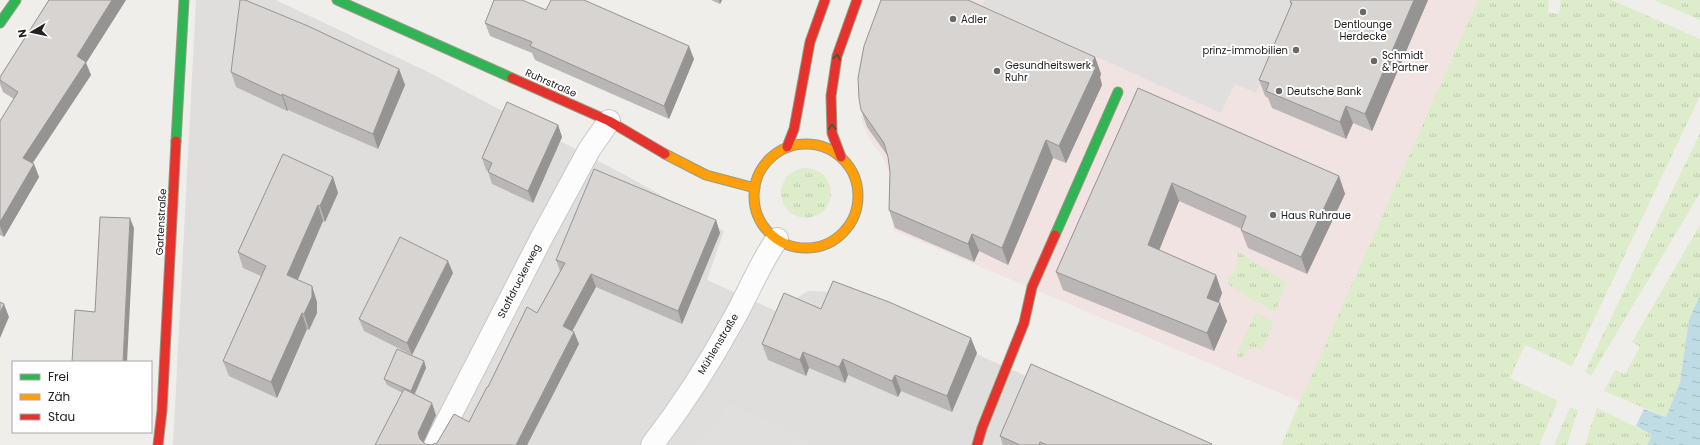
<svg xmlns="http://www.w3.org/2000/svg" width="1700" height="445" font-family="Poppins,sans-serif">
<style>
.residential{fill:#dfdedc}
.commercial{fill:#f1e3e1}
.grass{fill:url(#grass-tufts)}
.parking{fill:#e0dfde}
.water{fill:url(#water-ripples)}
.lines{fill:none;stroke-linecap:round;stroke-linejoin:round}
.street-casing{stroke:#c9c8c7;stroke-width:24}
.fast-casing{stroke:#999a82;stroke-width:11}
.slow-casing{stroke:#999a82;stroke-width:11}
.jam-casing{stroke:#999a82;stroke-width:11}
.street{stroke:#fdfcfc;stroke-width:22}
.fast{stroke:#30b455;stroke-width:9}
.slow{stroke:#ff9f0a;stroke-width:9}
.jam{stroke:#e5322d;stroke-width:9}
.wall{fill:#b9b6b5}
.shaded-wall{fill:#969493}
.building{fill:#d7d4d2;stroke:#969493}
.oneway{stroke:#286439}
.poi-dot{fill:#6a6968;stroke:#fff;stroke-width:1.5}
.labels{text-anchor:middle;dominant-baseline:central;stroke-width:4;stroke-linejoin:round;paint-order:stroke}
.poi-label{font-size:10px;fill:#222;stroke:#fff;text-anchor:start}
.street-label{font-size:10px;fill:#222;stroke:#fff}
</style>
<defs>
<pattern id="grass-tufts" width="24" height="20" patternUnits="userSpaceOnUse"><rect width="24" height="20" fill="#ddeccb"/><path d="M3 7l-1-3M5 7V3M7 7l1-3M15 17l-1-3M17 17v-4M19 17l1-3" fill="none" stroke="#bdcaae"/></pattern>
<pattern id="water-ripples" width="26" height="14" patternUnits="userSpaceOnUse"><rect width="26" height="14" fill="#bfdbe3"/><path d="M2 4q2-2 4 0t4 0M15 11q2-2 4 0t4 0" fill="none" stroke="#a4bcc2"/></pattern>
</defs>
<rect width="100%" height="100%" fill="#f0eeeb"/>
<!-- residential -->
<path class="residential" d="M 196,0 L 276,0 L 428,72 L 629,177 L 724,231 L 707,280 L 776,311 L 808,291 L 837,292 L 1181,445 L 173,445 Z"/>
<!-- commercial -->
<path class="commercial" d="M 892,0 L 1478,0 L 1301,402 L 893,230 L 891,177 L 882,156 L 869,138 L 862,122 L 861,97 Z"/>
<!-- grass -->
<g class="grass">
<path d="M 1478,0 L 1549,0 L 1548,12 L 1559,14 L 1561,0 L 1612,0 L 1700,39 L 1700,96 L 1572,366 L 1525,345 L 1510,378 L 1558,401 L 1539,445 L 1281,445 Z"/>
<path d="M 1654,0 L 1700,0 L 1700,20 Z"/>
<path d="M 1700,133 L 1700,193 L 1591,376 L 1585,372 Z"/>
<circle cx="806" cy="193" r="25"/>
<path d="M 1700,225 L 1700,295 L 1689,320 L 1680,382 L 1666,417 L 1604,391 L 1615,370 L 1625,374 L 1640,347 L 1632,342 Z"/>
<path d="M 1237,251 L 1286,282 L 1276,310 L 1270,310 L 1229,285 L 1227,277 C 1239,272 1239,262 1237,251 Z"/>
<path d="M 1256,312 L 1273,323 L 1262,350 L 1252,346 L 1251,350 L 1247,349 L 1242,358 L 1236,355 Z"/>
<path d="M 1570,407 L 1578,410 L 1567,445 L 1554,445 Z"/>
<path d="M 1597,408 L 1652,435 L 1647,445 L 1585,445 Z"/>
</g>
<!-- parking -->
<g class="parking">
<path d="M 985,0 L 1297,0 L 1256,93 L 1235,84 L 1221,113 L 982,5 Z"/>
<path d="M 727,403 L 818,444 L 692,445 L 717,425 Z"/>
</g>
<!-- water -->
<path class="water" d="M 1700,295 L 1700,445 L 1647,445 L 1652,435 L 1636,426 L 1644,409 L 1666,417 L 1680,382 L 1689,320 Z"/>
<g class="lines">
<defs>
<g id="street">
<path d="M 435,445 L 542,237 L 589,150 L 609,121"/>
<path d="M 652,445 C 682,406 709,364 732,322 C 748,294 759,265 777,239"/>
</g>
<g id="fast">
<path d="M 337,0 L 512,78"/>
<path d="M 0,23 L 16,0"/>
<path d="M 176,141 L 184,0"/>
<path d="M 1055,235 L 1118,92"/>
</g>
<g id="slow">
<circle cx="806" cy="196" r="52"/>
<path d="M 665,154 L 706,175 L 755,188"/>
</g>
<g id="jam">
<path d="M 512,78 L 609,121 L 665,154"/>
<path d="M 787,147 L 794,129 L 810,42 L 825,0"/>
<path d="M 841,157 L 832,133 L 831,96 L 837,56 L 857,0"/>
<path d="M 158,445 L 162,410 L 176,141"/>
<path d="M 977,445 L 982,428 L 1024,323 L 1032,287 L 1055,235"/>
</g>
</defs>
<!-- street casing -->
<use href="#street" class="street-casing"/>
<!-- fast casing -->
<use href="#fast" class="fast-casing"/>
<!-- slow casing -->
<use href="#slow" class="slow-casing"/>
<!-- jam casing -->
<use href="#jam" class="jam-casing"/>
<!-- street -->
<use href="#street" class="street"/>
<!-- fast -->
<use href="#fast" class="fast"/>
<!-- slow -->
<use href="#slow" class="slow"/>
<!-- jam -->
<use href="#jam" class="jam"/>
</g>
<!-- wall -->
<g class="wall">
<path d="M 49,0 L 126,0 L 86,63 L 91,75 L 33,163 L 34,164 L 39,177 L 4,237 L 0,235 L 0,121 L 14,99 L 3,92 L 0,84 L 0,77 Z"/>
<path d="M 711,0 L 722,0 L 720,4 Z"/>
<path d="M 1291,0 L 1428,0 L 1372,131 L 1353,123 L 1346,139 L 1272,108 L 1268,98 L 1265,96 L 1259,80 L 1291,5 L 1290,2 Z"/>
<path d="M 546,10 L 694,59 L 669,119 L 535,60 L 532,53 L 490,36 L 485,23 Z"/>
<path d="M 1095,57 L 1101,74 L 1100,77 L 1102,85 L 1066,163 L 1053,158 L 1008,265 L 979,251 L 974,262 L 895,228 L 889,210 L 890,172 L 889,158 L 867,127 L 861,110 Z"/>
<path d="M 399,69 L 405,85 L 378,149 L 288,110 L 287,111 L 236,87 L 231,72 Z"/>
<path d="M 1138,88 L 1339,176 L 1345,194 L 1307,274 L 1248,248 L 1241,230 L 1242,229 L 1179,201 L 1159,250 L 1216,275 L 1222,293 L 1219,303 L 1220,303 L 1227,321 L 1214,351 L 1063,290 L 1056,272 Z"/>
<path d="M 558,125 L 562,137 L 533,203 L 492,184 L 488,171 L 486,170 L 482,158 Z"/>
<path d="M 333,177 L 338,193 L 325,222 L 323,221 L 297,280 L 317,302 L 317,313 L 309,330 L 307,329 L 277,398 L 229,376 L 223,361 L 261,276 L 243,268 L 238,252 Z"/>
<path d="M 716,220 L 720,233 L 682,324 L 596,287 L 572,331 L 574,332 L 579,344 L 527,445 L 375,445 L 403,393 L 387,385 L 384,379 L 424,361 L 426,368 L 415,394 L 436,415 L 424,443 L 425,444 L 431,445 L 437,443 L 469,422 L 488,387 L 537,313 L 560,271 L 556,260 Z"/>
<path d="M 453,273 L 412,355 L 364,331 L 359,319 Z"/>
<path d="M 821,309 L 977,353 L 952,412 L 901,391 L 898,397 L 848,375 L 845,383 L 809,368 L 806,376 L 768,360 L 762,344 Z"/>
<path d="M 1000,436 L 1212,444 L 1212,445 L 1003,445 Z"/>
</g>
<!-- shaded-wall -->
<g class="shaded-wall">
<path d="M 112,0 L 126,0 L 86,63 L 91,75 L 27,171 L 23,158 L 77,56 Z"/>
<path d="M 719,0 L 722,0 L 720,4 Z"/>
<path d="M 1414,0 L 1428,0 L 1372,131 L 1365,114 Z"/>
<path d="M 689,46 L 694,59 L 669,119 L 664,106 Z"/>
<path d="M 1095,57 L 1101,74 L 1100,77 L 1102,85 L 1066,163 L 1059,146 L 1091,65 Z"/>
<path d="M 399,69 L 405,85 L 378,149 L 373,134 Z"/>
<path d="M 282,94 L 288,110 L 287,111 L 282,96 Z"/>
<path d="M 1346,106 L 1353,123 L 1346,139 L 1340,122 Z"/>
<path d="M 558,125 L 562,137 L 533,203 L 528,191 Z"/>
<path d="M 1046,140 L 1053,158 L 1008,265 L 1002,248 Z"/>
<path d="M 34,164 L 39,177 L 4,237 L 0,226 L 0,222 Z"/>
<path d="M 1339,176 L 1345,194 L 1307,274 L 1301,257 Z"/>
<path d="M 333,177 L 338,193 L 325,222 L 320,206 Z"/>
<path d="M 1172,183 L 1179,201 L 1154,263 L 1148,245 Z"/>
<path d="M 318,205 L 323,221 L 293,291 L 287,275 Z"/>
<path d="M 130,218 L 134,228 L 127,362 L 123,362 Z"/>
<path d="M 716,220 L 720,233 L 682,324 L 678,311 Z"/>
<path d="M 972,234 L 979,251 L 974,262 L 968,244 Z"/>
<path d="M 448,261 L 453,273 L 412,355 L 407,343 Z"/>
<path d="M 591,274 L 596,287 L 568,339 L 563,326 Z"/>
<path d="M 1216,275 L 1222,293 L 1213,316 L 1207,298 Z"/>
<path d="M 312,286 L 317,302 L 317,313 L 309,330 L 304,314 Z"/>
<path d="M 1220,303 L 1227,321 L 1214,351 L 1207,333 Z"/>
<path d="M 4,304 L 9,317 L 0,338 L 0,313 Z"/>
<path d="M 302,313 L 307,329 L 277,398 L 271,382 Z"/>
<path d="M 574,332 L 579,344 L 527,445 L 516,445 Z"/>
<path d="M 971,338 L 977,353 L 952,412 L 947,396 Z"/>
<path d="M 803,352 L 809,368 L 806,376 L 800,360 Z"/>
<path d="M 843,359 L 848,375 L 845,383 L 839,367 Z"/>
<path d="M 424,361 L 426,368 L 413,397 L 411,391 Z"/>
<path d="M 895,375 L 901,391 L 898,397 L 892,381 Z"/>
<path d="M 432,403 L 436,415 L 422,445 L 418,433 Z"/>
</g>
<!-- building -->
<g class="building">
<path d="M 49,0 L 112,0 L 77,56 L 86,62 L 23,158 L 34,164 L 0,222 L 0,121 L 18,92 L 0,80 L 0,77 Z"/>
<path d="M 240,0 L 245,0 L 308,26 L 399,69 L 373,134 L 282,94 L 282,96 L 231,72 Z"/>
<path d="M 494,0 L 522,0 L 546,10 L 551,0 L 584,0 L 689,46 L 664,106 L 530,46 L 532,42 L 485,23 Z"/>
<path d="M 881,0 L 968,0 L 1095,57 L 1091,65 L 1096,67 L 1059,146 L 1046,140 L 1002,248 L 972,234 L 968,244 L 889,210 L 890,172 L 888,157 L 884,143 L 861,110 L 859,98 L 858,78 L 864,46 Z"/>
<path d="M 1291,0 L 1414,0 L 1365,114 L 1346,106 L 1340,122 L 1266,91 L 1269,83 L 1259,80 L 1292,3 L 1290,2 Z"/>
<path d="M 1138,88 L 1339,176 L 1301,257 L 1241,230 L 1246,216 L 1172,183 L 1148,245 L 1216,275 L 1207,298 L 1220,303 L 1207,333 L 1056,272 Z"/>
<path d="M 507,102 L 558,125 L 528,191 L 488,172 L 492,163 L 482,158 Z"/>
<path d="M 283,154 L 333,177 L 320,206 L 318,205 L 287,275 L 312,286 L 312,297 L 304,314 L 302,313 L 271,382 L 223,361 L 266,266 L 238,252 Z"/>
<path d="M 594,169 L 716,220 L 678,311 L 591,274 L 563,326 L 574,332 L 516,445 L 375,445 L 404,389 L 432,403 L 418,433 L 420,439 L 425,444 L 431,445 L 437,443 L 454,414 L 469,422 L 487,387 L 488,387 L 527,307 L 537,313 L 565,263 L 556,260 Z"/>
<path d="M 100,217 L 130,218 L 123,362 L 72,362 L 75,310 L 95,312 Z"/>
<path d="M 400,237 L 448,261 L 407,343 L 359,319 Z"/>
<path d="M 833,281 L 889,302 L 971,338 L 947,396 L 895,375 L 892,381 L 843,359 L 839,367 L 803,352 L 800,360 L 762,344 L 784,293 L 821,309 Z"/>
<path d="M 0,302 L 4,304 L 0,313 Z"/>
<path d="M 397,349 L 424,361 L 411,391 L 384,379 Z"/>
<path d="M 1031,364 L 1212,444 L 1211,445 L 1047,445 L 1040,442 L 1039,445 L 1020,445 L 1000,436 Z"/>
</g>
<!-- one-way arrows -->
<defs><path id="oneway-chevron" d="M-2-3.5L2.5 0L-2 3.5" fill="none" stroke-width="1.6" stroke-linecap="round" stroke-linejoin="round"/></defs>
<g class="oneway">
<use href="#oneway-chevron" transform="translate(837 57) rotate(-78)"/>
<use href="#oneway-chevron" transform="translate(832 127) rotate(-93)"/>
</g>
<!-- markers -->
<g class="poi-dot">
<circle cx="1363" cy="12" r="4"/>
<circle cx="953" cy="19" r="4"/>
<circle cx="1296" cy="50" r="4"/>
<circle cx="1374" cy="61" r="4"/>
<circle cx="997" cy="71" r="4"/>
<circle cx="1279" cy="91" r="4"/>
<circle cx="1273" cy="215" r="4"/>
</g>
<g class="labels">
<!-- poi labels -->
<g class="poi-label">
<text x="961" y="19">Adler</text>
<text x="1363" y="24" text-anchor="middle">Dentlounge<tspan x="1363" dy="12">Herdecke</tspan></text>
<text x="1288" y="50" text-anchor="end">prinz-immobilien</text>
<text x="1382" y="55">Schmidt<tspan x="1382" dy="12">&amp; Partner</tspan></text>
<text x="1005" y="65">Gesundheitswerk<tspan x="1005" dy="12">Ruhr</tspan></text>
<text x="1287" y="91">Deutsche Bank</text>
<text x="1281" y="215">Haus Ruhraue</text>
</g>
<!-- street labels -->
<g class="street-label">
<text transform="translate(551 83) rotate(24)">Ruhrstraße</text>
<text transform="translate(161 222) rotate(-87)">Gartenstraße</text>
<text transform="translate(519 281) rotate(-63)">Stoffdruckerweg</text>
<text transform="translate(718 344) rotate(-59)">Mühlenstraße</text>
</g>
</g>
<!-- legend -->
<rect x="12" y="361" width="140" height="72" fill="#ffffff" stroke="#a7a7a7"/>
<rect x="20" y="374" width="20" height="6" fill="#30b455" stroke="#a7a7a7"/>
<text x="48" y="381" font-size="12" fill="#222222">Frei</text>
<rect x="20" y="394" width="20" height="6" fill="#ff9f0a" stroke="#a7a7a7"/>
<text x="48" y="401" font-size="12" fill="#222222">Zäh</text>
<rect x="20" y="414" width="20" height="6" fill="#e5322d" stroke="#a7a7a7"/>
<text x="48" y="421" font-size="12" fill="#222222">Stau</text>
<!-- north arrow -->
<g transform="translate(32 32) rotate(261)" stroke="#ffffff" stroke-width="3" paint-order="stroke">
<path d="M0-3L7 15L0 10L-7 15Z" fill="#222222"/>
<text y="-6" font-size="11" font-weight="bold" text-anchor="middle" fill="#222222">N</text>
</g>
</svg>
